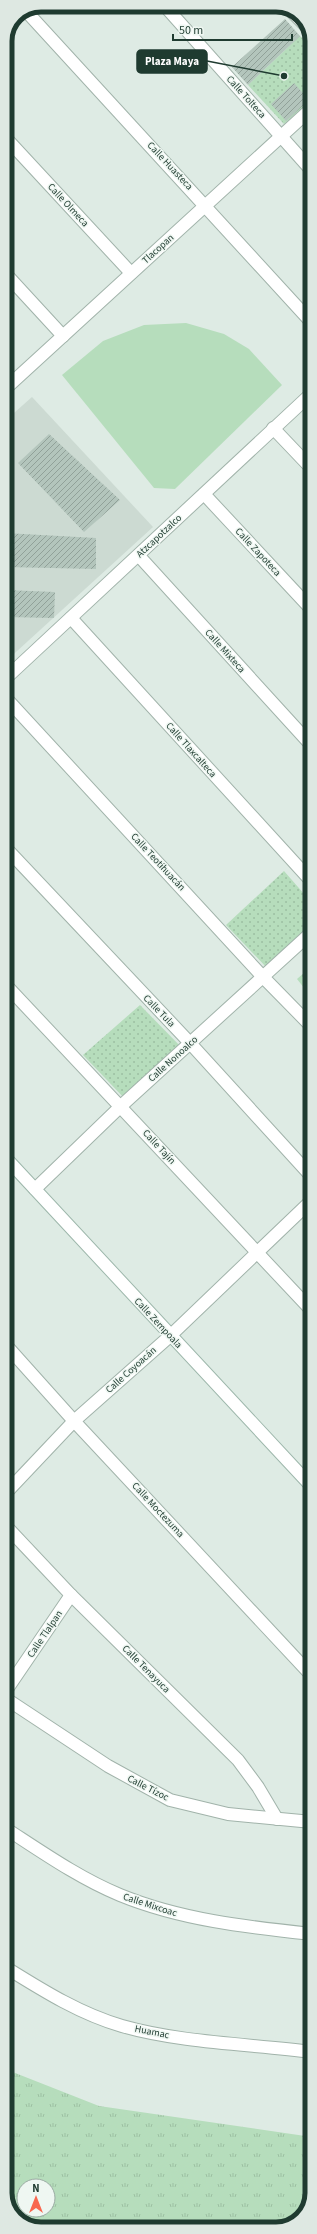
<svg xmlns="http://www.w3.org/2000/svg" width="317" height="2234" font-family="'Source Sans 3',sans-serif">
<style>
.built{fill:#ccdad2}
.grass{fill:url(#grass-tufts);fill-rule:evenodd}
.park{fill:url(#park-dots)}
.pitch{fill:#b6ddbc}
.building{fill:url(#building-hatch)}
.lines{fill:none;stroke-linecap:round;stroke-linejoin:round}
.street-casing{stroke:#a1b3aa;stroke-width:14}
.secondary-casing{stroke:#9db7ab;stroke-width:14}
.street{stroke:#fff;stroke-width:12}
.secondary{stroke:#fff;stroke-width:12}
.labels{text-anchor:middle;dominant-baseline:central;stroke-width:3;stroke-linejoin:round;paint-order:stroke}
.street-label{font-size:10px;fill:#1f3b30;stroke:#eff7f2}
.rim{fill:none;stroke:#1f3b30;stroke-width:5}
.leader{fill:none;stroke:#1f3b30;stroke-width:1.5}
.callout-dot{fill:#1f3b30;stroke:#eff7f2;stroke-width:1.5}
.callout{fill:#1f3b30;stroke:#1f3b30;stroke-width:1.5}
.callout-label{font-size:11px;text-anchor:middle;font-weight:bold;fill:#fff}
</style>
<defs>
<pattern id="grass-tufts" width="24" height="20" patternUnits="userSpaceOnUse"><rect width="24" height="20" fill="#b6ddbc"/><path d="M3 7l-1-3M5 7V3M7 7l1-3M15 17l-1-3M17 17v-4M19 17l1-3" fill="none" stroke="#9cbfa2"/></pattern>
<pattern id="park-dots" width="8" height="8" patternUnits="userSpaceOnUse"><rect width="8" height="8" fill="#b6ddbc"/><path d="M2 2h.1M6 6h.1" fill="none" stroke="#9cbfa2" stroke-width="1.8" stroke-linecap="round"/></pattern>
<pattern id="building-hatch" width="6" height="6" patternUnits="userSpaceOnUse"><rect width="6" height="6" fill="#b3c5bc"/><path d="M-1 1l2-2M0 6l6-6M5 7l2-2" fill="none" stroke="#91a199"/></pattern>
</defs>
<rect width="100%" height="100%" fill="#deebe4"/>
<!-- built -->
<path class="built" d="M 32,397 L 153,527 L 5,662 L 5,421 Z"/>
<!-- grass -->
<g class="grass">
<path d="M 312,966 L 312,998 L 297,979 Z"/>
<path d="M 5,2069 L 99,2106 L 312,2137 L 312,2193 L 303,2217 L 280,2229 L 37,2229 L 15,2218 L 5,2197 ZM 24,2186 L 48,2186 L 48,2210 L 24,2210 Z"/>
</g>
<!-- park -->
<g class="park">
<path d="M 300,36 L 312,48 L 312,99 L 284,124 L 248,85 Z"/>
<path d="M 284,871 L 312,903 L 312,926 L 267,968 L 226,925 Z"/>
<path d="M 140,1005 L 183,1049 L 126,1100 L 83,1055 Z"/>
</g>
<!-- pitch -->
<path class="pitch" d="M 186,323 L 224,334 L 249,349 L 282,385 L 175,489 L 154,488 L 62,375 L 103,341 L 144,325 Z"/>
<!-- building -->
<g class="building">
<path d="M 285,19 L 300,36 L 248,85 L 232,67 Z"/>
<path d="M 294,83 L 309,100 L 286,121 L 271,104 Z"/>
<path d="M 49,434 L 120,500 L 84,532 L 18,463 Z"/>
<path d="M 5,533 L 96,538 L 96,569 L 5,567 Z"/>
<path d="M 5,590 L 55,592 L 54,618 L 5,617 Z"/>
</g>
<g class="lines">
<defs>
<g id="street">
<path d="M 164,5 L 312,171"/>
<path d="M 26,11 L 312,323"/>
<path d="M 291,11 L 308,28"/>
<path d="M 5,137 L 131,273"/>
<path d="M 5,273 L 63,336"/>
<path d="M 5,389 L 312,108"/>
<path d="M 273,428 L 312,469"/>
<path d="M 204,494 L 312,610"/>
<path d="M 139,556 L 312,746"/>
<path d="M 71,618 L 312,882"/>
<path d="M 5,679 L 312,393"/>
<path d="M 5,697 L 263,977 L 312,1027"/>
<path d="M 5,847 L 190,1043 L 312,1177"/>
<path d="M 5,984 L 312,1311"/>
<path d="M 35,1189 L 121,1106 L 312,932"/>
<path d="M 5,1344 L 74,1421 L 312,1676"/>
<path d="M 5,1494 L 74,1421 L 170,1336 L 312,1200"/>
<path d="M 5,1525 L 71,1595 L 238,1760 L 258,1787 L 277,1819"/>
<path d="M 5,1692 L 71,1595"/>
<path d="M 5,1698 L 108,1766 L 170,1800 L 228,1814 L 312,1822"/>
<path d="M 5,1828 C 42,1852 79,1878 120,1895 C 181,1920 247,1927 312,1934"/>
<path d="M 5,1967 C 42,1990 80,2014 122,2026 C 182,2043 250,2044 312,2052"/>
</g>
<path id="secondary" d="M 5,1157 L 312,1487"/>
</defs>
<!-- street casing -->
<use href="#street" class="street-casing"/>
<!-- secondary casing -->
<use href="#secondary" class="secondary-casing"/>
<!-- street -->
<use href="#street" class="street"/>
<!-- secondary -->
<use href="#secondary" class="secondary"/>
</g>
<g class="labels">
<!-- street labels -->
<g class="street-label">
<text transform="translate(246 97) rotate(48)">Calle Tolteca</text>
<text transform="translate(170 166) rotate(47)">Calle Huasteca</text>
<text transform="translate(68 205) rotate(47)">Calle Olmeca</text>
<text transform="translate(158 249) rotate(-42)">Tlacopan</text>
<text transform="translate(159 536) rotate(-43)">Atzcapotzalco</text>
<text transform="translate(258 552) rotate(47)">Calle Zapoteca</text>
<text transform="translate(225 651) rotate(48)">Calle Mixteca</text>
<text transform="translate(191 750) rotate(48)">Calle Tlaxcalteca</text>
<text transform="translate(158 862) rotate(47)">Calle Teotihuacán</text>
<text transform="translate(159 1011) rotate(46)">Calle Tula</text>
<text transform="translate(173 1059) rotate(-42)">Calle Nonoalco</text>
<text transform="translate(159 1147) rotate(47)">Calle Tajín</text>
<text transform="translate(158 1323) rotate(47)">Calle Zempoala</text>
<text transform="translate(131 1370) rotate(-42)">Calle Coyoacán</text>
<text transform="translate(158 1510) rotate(47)">Calle Moctezuma</text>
<text transform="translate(45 1634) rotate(-56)">Calle Tlalpan</text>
<text transform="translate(146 1669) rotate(45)">Calle Tenayuca</text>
<text transform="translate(148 1788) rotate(27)">Calle Tízoc</text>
<text transform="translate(150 1905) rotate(18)">Calle Mixcoac</text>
<text transform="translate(152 2032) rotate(11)">Huamac</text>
</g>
</g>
<!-- crop -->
<path d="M0 0H317V2234H0ZM41 12H276A29 29 0 0 1 305 41V2193A29 29 0 0 1 276 2222H41A29 29 0 0 1 12 2193V41A29 29 0 0 1 41 12Z" fill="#dee8e2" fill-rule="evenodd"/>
<path class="rim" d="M41 12H276A29 29 0 0 1 305 41V2193A29 29 0 0 1 276 2222H41A29 29 0 0 1 12 2193V41A29 29 0 0 1 41 12Z"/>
<!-- callouts -->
<path class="leader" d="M284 76L207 61"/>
<circle class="callout-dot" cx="284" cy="76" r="4"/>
<rect class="callout" x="137" y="50" width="70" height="23" rx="4"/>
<g class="callout-label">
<text x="172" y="65">Plaza Maya</text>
</g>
<!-- north arrow -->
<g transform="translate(36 2198)"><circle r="19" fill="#eff7f2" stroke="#9caca4"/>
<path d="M0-3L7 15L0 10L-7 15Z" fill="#f8674f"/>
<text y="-6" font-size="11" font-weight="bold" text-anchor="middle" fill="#1f3b30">N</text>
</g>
<!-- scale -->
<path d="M173 34v6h119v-6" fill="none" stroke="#1f3b30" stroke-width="2"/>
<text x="179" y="34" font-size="12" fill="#1f3b30" stroke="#eff7f2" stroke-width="3" paint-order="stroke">50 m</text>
</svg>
